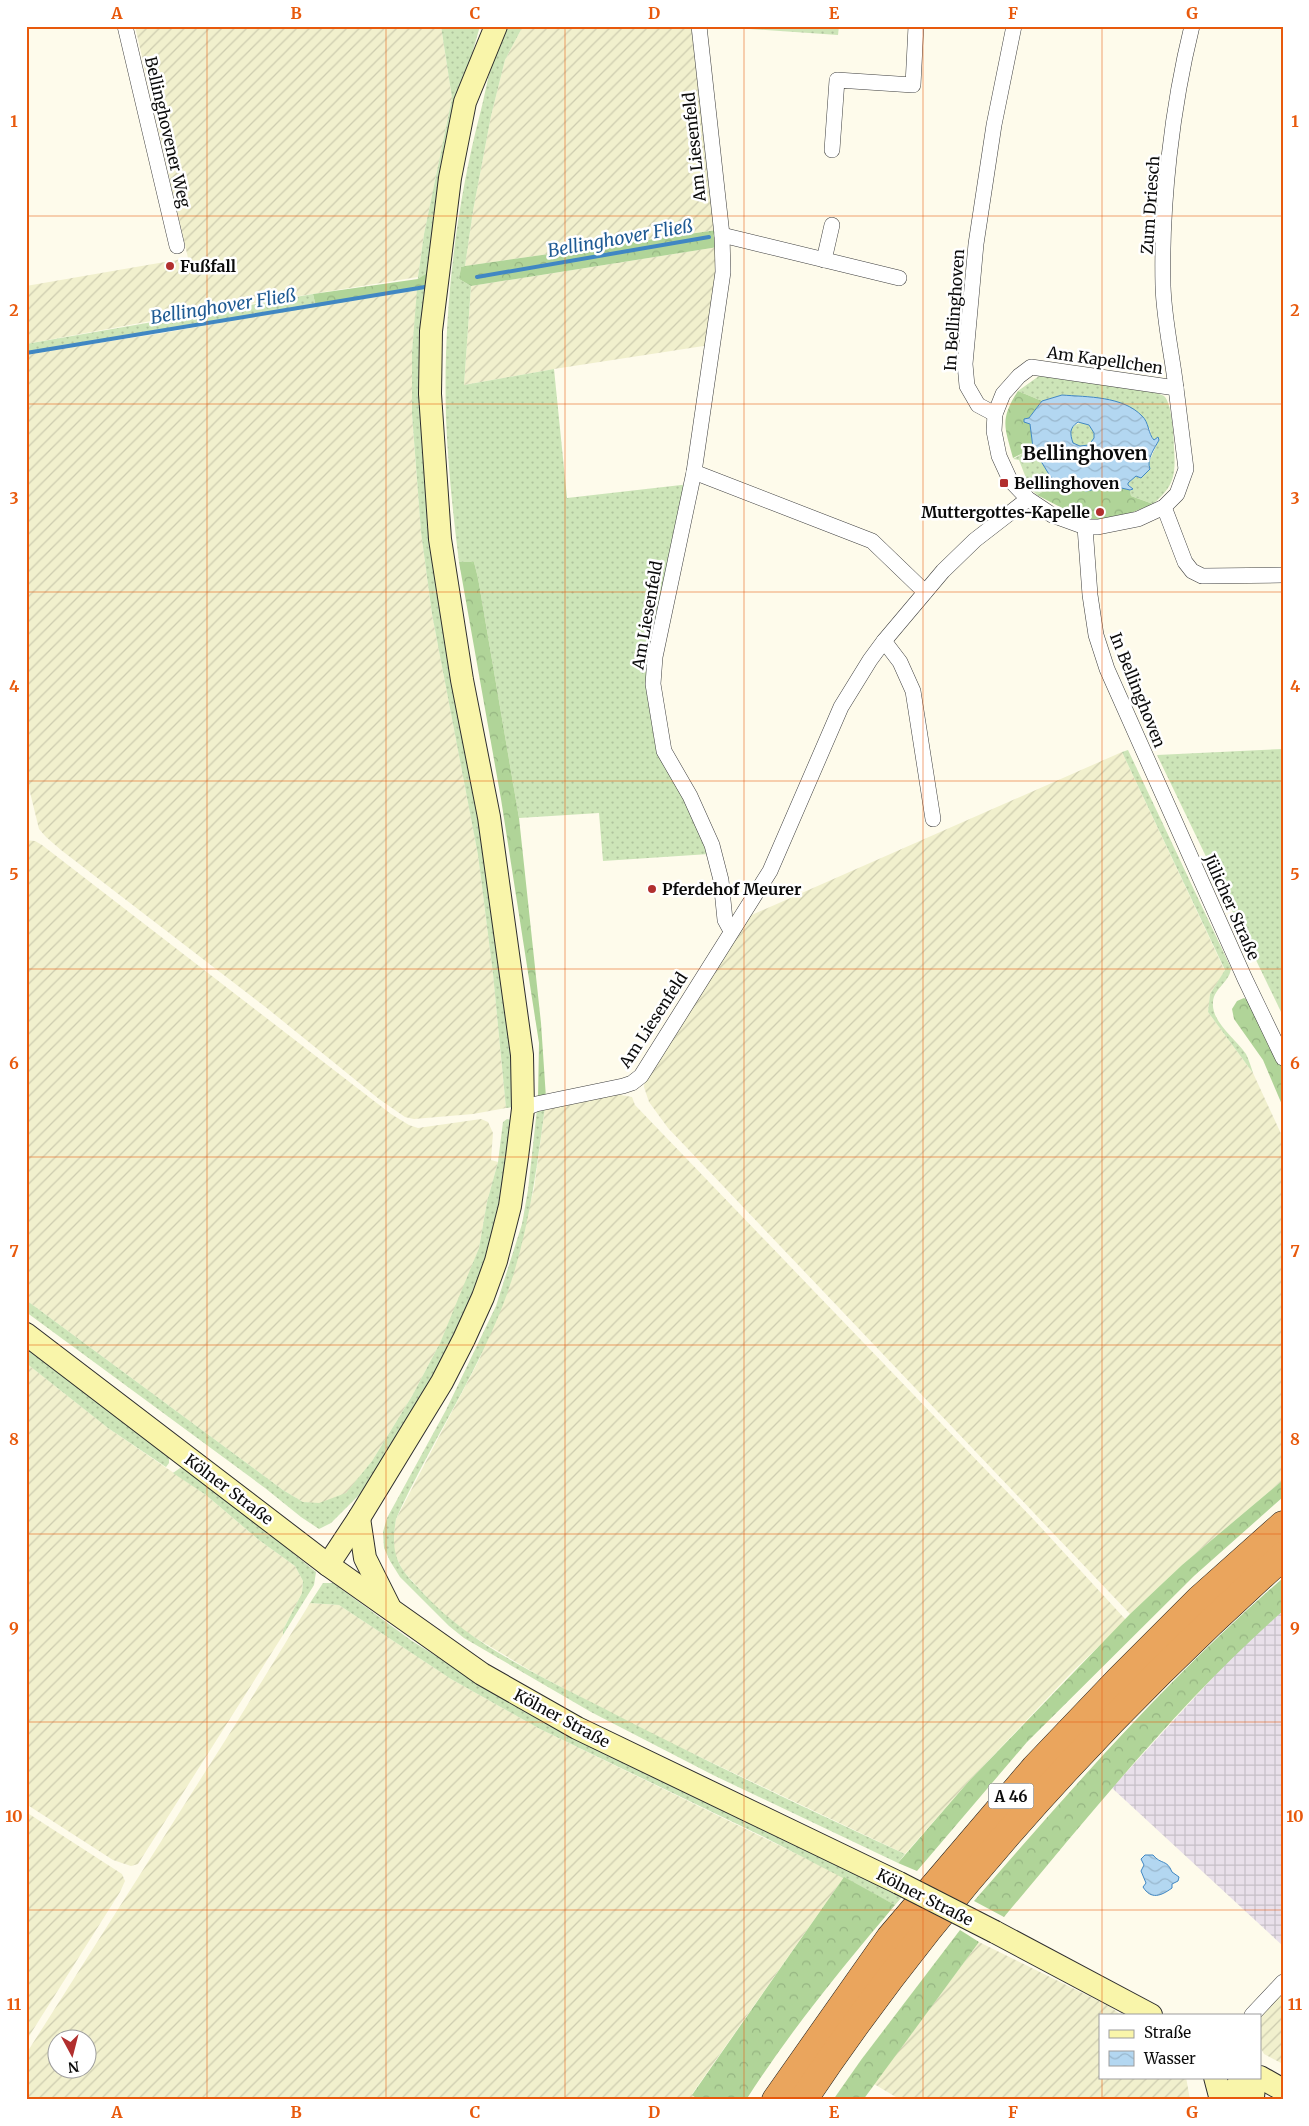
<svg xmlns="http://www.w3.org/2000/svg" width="1309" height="2126" font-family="Merriweather,serif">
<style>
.industrial{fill:url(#industrial-grid)}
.farmland{fill:url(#farmland-furrows);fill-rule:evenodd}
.grass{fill:url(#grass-dots)}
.forest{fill:url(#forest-crowns)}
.water{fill:url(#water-waves);stroke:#4087c3;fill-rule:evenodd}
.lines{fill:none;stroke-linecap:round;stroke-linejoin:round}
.stream{stroke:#4087c3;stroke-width:4}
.street-casing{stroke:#3e3e3e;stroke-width:16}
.secondary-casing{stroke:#2d2d2d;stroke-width:24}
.highway-casing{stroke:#1c1c1c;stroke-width:29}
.street{stroke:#fff;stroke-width:15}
.secondary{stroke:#f9f5aa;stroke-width:22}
.highway{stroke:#eaa55d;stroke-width:28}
.secondary-bridge-casing{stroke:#2d2d2d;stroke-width:24;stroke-linecap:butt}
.secondary-bridge{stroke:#f9f5aa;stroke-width:22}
.grid{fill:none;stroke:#e8590c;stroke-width:1;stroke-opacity:0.55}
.poi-dot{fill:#b12f2e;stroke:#fff;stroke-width:2}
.labels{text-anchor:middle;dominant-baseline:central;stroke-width:5;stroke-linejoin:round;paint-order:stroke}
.shield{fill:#fff;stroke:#545454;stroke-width:1}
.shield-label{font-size:15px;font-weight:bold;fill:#0b0b0b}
.street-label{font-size:16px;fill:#0b0b0b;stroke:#fff}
.poi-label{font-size:16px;font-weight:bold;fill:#0b0b0b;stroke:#fff;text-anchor:start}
.water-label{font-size:18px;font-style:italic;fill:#1e5a93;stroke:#fff}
.quarter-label{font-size:19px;font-weight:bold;fill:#0b0b0b;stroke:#fff}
.neatline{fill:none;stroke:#e8590c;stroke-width:2}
.grid-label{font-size:16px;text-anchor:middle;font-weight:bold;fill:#e8590c}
</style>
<defs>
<pattern id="industrial-grid" width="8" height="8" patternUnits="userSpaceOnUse" patternTransform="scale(1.25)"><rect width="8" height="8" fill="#e9e0ea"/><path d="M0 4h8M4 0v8" fill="none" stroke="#c6bfc7"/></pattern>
<pattern id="farmland-furrows" width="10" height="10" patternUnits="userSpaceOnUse" patternTransform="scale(1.25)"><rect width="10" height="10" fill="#f1f0cd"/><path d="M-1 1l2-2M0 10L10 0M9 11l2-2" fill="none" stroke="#cdccaf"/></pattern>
<pattern id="grass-dots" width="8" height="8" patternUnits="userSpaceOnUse" patternTransform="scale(1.25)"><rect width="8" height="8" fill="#cde5b8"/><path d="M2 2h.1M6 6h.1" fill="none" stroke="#afc39d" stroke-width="1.8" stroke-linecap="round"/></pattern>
<pattern id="forest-crowns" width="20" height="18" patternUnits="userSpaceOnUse" patternTransform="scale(1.25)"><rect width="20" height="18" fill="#b0d498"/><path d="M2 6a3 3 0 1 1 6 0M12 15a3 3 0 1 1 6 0" fill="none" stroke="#96b582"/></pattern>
<pattern id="water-waves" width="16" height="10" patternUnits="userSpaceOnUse" patternTransform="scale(1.25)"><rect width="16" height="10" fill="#b3d7f1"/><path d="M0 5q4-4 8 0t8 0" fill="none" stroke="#99b7cd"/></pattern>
</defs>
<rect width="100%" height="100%" fill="#fefbeb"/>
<!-- industrial -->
<path class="industrial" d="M 1283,1611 L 1283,1946 L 1112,1788 L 1237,1651 Z"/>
<!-- farmland -->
<g class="farmland">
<path d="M 135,26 L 441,26 L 452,98 L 424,234 L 418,277 L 200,312 L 26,344 L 26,286 L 188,258 Z"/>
<path d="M 523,26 L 697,26 L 717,230 L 465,266 L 473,211 L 491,116 L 505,60 Z"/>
<path d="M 718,247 L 710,345 L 554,369 L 464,385 L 471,286 Z"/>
<path d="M 418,288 L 412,352 L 412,414 L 421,532 L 432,614 L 478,855 L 493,974 L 506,1108 L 473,1114 L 414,1119 L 405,1117 L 379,1099 L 268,1009 L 61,850 L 46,837 L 39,829 L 26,776 L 26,354 L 163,333 Z"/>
<path d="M 1122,752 L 1225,971 L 1210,994 L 1208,1012 L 1253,1073 L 1283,1138 L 1283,1480 L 1182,1565 L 1130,1614 L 668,1128 L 649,1102 L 644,1087 L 645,1076 L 747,917 Z"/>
<path d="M 26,840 L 35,841 L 42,845 L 391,1114 L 409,1125 L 418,1128 L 481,1119 L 488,1122 L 493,1133 L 491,1160 L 498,1162 L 487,1202 L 479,1248 L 461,1294 L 440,1343 L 412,1396 L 372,1461 L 346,1494 L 319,1504 L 303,1502 L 283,1490 L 26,1300 Z"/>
<path d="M 615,1094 L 632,1097 L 635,1105 L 1035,1521 L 1126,1620 L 1072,1672 L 969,1781 L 905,1854 L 662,1739 L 538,1675 L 464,1631 L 436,1607 L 403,1571 L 394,1552 L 393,1538 L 396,1519 L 480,1358 L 527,1215 L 534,1189 L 545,1107 Z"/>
<path d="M 26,1363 L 108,1428 L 206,1495 L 259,1540 L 295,1566 L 303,1581 L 302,1593 L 283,1630 L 283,1635 L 138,1864 L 131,1866 L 113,1860 L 26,1804 Z"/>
<path d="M 310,1603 L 339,1605 L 451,1679 L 540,1729 L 844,1877 L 692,2094 L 699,2100 L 26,2100 L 26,2054 L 235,1725 ZM 58,2038 L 88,2038 L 88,2068 L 58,2068 Z"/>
<path d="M 26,1812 L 122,1874 L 125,1881 L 120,1892 L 26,2041 Z"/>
<path d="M 979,1942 L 1109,2006 L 1121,2015 L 1100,2015 L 1100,2077 L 1186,2077 L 1190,2100 L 901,2100 L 874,2084 Z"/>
<path d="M 1283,1990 L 1283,2064 L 1264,2054 L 1260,2047 L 1260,2015 Z"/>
</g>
<!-- grass -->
<g class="grass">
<path d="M 441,26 L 480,26 L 453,121 L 428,291 L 470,757 L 505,999 C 507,1035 518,1071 514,1107 L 506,1108 L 493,974 L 478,855 L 432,614 L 421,532 L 412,414 L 412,352 L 418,277 L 424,234 L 452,98 Z"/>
<path d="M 506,26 L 523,26 L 505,60 L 491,116 L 473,211 L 465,266 L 461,267 L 459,279 L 471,286 L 464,385 L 554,369 L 567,498 L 690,484 L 670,575 L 653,717 L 709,854 L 603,861 L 599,813 L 519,818 L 478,578 L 474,562 L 459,562 C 453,514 448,467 446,418 C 443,316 455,209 481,110 C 488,82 492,51 506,26 Z"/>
<path d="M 705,26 L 839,26 L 838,35 Z"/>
<path d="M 313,294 L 316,307 L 26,354 L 26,344 Z"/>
<path d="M 1039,376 C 1059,379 1153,388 1164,396 C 1172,403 1174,437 1174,448 C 1176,476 1174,486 1153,504 L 1131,496 L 1130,490 L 1133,489 L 1127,483 L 1148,464 L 1159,440 L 1154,440 L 1151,437 L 1150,429 L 1127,405 L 1093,397 L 1062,395 L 1042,401 L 1018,391 Z"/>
<circle cx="1082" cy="435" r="12"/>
<path d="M 1033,448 L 1050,476 L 1058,483 L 1037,495 L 1023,481 L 1026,478 L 1019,460 L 1013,459 Z"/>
<path d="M 1283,749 L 1283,1016 L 1157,755 Z"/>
<path d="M 1128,750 L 1231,968 C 1230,982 1214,988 1213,1002 C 1211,1022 1236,1039 1246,1054 C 1249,1060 1251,1067 1253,1073 L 1208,1012 L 1210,994 L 1225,970 L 1122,752 Z"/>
<path d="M 545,1107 C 536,1173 528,1239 504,1302 C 475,1378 429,1446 396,1519 C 393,1538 392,1553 403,1570 C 408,1578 417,1586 423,1593 C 471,1645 538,1675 601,1707 C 701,1759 803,1807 905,1854 L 898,1863 L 713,1775 L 591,1712 L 464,1638 L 449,1626 L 400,1577 L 390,1561 L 384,1548 L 383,1532 L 387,1518 L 446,1410 L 496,1306 L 522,1224 L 528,1190 L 537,1109 Z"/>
<path d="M 507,1119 L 512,1120 L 507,1187 L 487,1261 L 454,1341 L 364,1490 L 331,1523 L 319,1529 L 301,1517 L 265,1488 L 26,1312 L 26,1300 L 283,1490 L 303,1502 L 319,1503 L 346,1493 L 372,1461 L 412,1396 L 440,1343 L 479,1248 L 487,1202 L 498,1162 L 503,1122 Z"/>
<path d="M 26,1345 L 169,1457 L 169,1463 L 166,1467 L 108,1428 L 26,1363 Z"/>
<path d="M 180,1468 L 191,1470 L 316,1572 L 314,1585 L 283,1635 L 283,1630 L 302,1593 L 303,1581 L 295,1566 L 259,1540 L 206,1495 L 173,1473 Z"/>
<path d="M 323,1583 L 333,1583 L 412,1641 L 494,1692 L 902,1897 L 895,1905 L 764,1837 L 540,1729 L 451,1679 L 339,1605 L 310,1603 Z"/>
</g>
<!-- forest -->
<g class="forest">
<path d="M 717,230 L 718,247 L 471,286 L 459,279 L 461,267 L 465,266 Z"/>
<path d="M 426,274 L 426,287 L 316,307 L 313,294 L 418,279 Z"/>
<path d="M 1018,391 L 1042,401 L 1029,418 L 1033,448 L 1013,458 C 1005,428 999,420 1018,391 Z"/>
<path d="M 1058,483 L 1086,491 L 1113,486 L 1130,490 L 1131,496 L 1153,504 L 1116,519 L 1087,521 L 1037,495 Z"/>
<path d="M 459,562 L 474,562 L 478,578 L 519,818 L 541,1023 L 546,1098 L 538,1099 L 539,1043 L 501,799 Z"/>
<path d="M 1244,998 L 1251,1002 L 1283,1068 L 1283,1107 L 1263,1060 L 1234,1019 L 1232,1009 L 1237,1001 Z"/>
<path d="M 1283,1480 L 1283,1497 L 1194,1576 L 1027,1742 L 917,1871 L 898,1863 L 969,1781 L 1130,1614 L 1182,1565 Z"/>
<path d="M 1283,1578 L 1283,1611 C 1180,1702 1093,1811 1004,1917 L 974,1901 C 1072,1788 1170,1676 1283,1578 Z"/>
<path d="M 844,1877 L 895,1905 C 842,1968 790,2031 746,2100 L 699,2100 L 692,2095 Z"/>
<path d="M 960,1930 L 979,1942 L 863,2100 L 833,2100 L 861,2060 Z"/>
</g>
<!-- water -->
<g class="water">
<path d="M 1062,395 C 1087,397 1123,396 1142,416 C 1149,422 1148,434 1154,440 L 1158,437 L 1159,440 C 1155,448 1146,459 1150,469 L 1141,478 L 1136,476 L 1128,483 L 1128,485 L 1133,489 L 1130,490 L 1113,486 L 1086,491 L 1058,483 L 1050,476 L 1033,448 L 1030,424 L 1024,422 L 1024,419 L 1029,418 L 1042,401 ZM 1078,422 L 1089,425 L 1094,433 L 1094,438 L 1089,445 L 1080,446 L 1073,443 C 1070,434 1069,428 1078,422 Z"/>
<path d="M 1145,1855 L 1153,1855 C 1161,1865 1167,1859 1172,1872 L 1179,1877 L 1178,1881 L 1172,1884 L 1172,1888 C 1161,1896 1151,1900 1143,1887 L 1146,1883 L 1141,1871 L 1144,1865 L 1141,1859 Z"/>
</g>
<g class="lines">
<!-- stream -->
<g class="stream">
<path d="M 477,277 L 709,237"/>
<path d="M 26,353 L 425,287"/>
</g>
<defs>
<g id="street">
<path d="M 125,26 L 177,246"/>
<path d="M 699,26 L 722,235 L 723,272 L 694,472 L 655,657 L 653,684 L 664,751 L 690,796 L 712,845 L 721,880 L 725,920 L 731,931"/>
<path d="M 832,150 L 837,80 L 913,85 L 916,26"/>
<path d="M 722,235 L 899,278"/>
<path d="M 824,260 L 832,225"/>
<path d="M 1031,367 L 1176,388 L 1186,469 L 1177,494 L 1164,507 L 1138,519 L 1098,527 L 1085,527 L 1052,515 L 1028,499 L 1010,480 L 999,456 L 994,431 L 995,414 L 1003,394 L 1019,376 Z"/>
<path d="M 1176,388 C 1172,354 1164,320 1163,286 C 1161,203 1172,107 1192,26"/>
<path d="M 995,414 L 978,405 L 967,386 L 965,364 L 976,244 L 994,125 L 1014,26"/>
<path d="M 694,472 L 872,541 L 925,592"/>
<path d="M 1164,507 L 1185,562 L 1192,571 L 1202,576 L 1283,575"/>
<path d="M 1085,527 L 1090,595 L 1096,635 L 1107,669 L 1245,979 L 1283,1058"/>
<path d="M 884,641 L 900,662 L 913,691 L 933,819"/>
<path d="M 523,1109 L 536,1104 L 623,1086 L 632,1083 L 641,1076 L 770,871 L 841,707 L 870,660 L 884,641 L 943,571 L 975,540 L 1028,499"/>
<path d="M 1252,2015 L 1283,1982"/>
</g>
<g id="secondary">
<path d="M 26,1334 L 328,1565 L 482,1674 L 577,1728 L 899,1883"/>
<path d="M 359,1518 L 365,1558 L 389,1606"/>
<path d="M 328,1565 L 359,1518 L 442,1382 L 464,1339 L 483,1297 L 496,1261 L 510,1206 L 517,1157 L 523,1109 L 522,1055 L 489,817 L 462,680 L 440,539 L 430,394 L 431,331 L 450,178 L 465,102 L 496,26"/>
<path d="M 995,1932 L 1151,2015"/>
<path d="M 1215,2077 L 1221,2100"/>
<path d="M 1260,2077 L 1283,2090"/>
<path d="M 1229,2100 L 1235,2088 L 1251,2077"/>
<path d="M 1251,2100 L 1253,2097 L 1255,2077"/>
</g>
<g id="highway">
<path d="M 776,2100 L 890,1938 L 1035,1768 L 1119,1680 L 1200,1599 L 1283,1525"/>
<path d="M 803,2100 C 938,1898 1103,1718 1283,1556"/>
</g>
</defs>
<!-- street casing -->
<use href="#street" class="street-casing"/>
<!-- secondary casing -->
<use href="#secondary" class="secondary-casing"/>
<!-- highway casing -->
<use href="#highway" class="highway-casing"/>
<!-- street -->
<use href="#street" class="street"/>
<!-- secondary -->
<use href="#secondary" class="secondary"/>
<!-- highway -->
<use href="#highway" class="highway"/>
<defs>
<path id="secondary-bridge" d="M 899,1883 L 995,1932"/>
</defs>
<!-- secondary-bridge casing -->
<use href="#secondary-bridge" class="secondary-bridge-casing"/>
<!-- secondary-bridge -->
<use href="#secondary-bridge" class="secondary-bridge"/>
</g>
<!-- grid -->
<path class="grid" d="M 207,26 L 207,2100M 386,26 L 386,2100M 565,26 L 565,2100M 744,26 L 744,2100M 923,26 L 923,2100M 1102,26 L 1102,2015M 26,216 L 1283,216M 26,404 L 1283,404M 26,592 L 1283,592M 26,781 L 1283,781M 26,969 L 1283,969M 26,1157 L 1283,1157M 26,1345 L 1283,1345M 26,1534 L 1283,1534M 26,1722 L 1283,1722M 26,1910 L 1283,1910M 1102,2077 L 1102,2100"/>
<!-- markers -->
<g class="poi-dot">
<circle cx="170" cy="266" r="5"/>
<rect x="999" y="478" width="10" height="10" rx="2.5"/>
<circle cx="1100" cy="512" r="5"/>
<circle cx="652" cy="889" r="5"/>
</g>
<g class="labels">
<!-- shield labels -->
<rect class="shield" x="988.5" y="1783.5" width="45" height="25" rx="4"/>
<g class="shield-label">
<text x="1011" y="1796">A 46</text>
</g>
<!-- street labels -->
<g class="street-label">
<text transform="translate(168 132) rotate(77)">Bellinghovener Weg</text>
<text transform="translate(694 147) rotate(-96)">Am Liesenfeld</text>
<text transform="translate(1150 205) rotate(-86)">Zum Driesch</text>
<text transform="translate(954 310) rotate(-86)">In Bellinghoven</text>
<text transform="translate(1105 360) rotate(8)">Am Kapellchen</text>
<text transform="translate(647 615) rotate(-80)">Am Liesenfeld</text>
<text transform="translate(1138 690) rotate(68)">In Bellinghoven</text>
<text transform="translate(1232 907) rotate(66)">Jülicher Straße</text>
<text transform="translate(653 1020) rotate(-57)">Am Liesenfeld</text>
<text transform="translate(229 1489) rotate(37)">Kölner Straße</text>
<text transform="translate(562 1718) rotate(28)">Kölner Straße</text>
<text transform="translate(925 1897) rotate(27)">Kölner Straße</text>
</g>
<!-- poi labels -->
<g class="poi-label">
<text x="180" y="266">Fußfall</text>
<text x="1014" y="483">Bellinghoven</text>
<text x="1090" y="512" text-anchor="end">Muttergottes-Kapelle</text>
<text x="662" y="889">Pferdehof Meurer</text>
</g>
<!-- water labels -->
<g class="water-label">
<text transform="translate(620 238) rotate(-10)">Bellinghover Fließ</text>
<text transform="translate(223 306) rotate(-9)">Bellinghover Fließ</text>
</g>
<!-- quarter labels -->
<g class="quarter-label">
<text x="1085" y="453">Bellinghoven</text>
</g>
</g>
<!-- border -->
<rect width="1309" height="2126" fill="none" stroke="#ffffff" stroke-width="55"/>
<!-- legend -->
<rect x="1099" y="2014" width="162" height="65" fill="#ffffff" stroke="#9d9d9d"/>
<rect x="1109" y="2030" width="25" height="8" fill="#f9f5aa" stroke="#9d9d9d"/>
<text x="1144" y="2038" font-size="15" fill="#0b0b0b">Straße</text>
<rect x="1109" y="2051" width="25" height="15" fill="url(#water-waves)" stroke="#9d9d9d"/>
<text x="1144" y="2064" font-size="15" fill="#0b0b0b">Wasser</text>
<!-- north arrow -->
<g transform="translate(72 2054) rotate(173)"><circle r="24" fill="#ffffff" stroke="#9d9d9d"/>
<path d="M0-4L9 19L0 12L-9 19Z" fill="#b12f2e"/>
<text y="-8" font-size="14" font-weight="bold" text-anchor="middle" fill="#0b0b0b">N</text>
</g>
<rect x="28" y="28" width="1254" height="2070" class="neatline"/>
<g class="grid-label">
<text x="117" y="19">A</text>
<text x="296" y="19">B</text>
<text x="475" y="19">C</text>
<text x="654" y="19">D</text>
<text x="834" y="19">E</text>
<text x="1013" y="19">F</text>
<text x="1192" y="19">G</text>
<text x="14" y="127">1</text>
<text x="1295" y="127">1</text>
<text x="14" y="316">2</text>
<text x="1295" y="316">2</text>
<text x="14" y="504">3</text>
<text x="1295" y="504">3</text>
<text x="14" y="692">4</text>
<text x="1295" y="692">4</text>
<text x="14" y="880">5</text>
<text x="1295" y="880">5</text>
<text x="14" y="1069">6</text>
<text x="1295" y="1069">6</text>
<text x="14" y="1257">7</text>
<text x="1295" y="1257">7</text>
<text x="14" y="1445">8</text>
<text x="1295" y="1445">8</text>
<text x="14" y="1634">9</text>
<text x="1295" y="1634">9</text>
<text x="14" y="1822">10</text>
<text x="1295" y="1822">10</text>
<text x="14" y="2010">11</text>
<text x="1295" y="2010">11</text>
<text x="117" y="2118">A</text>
<text x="296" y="2118">B</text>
<text x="475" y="2118">C</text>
<text x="654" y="2118">D</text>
<text x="834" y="2118">E</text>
<text x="1013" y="2118">F</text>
<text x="1192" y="2118">G</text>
</g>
</svg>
